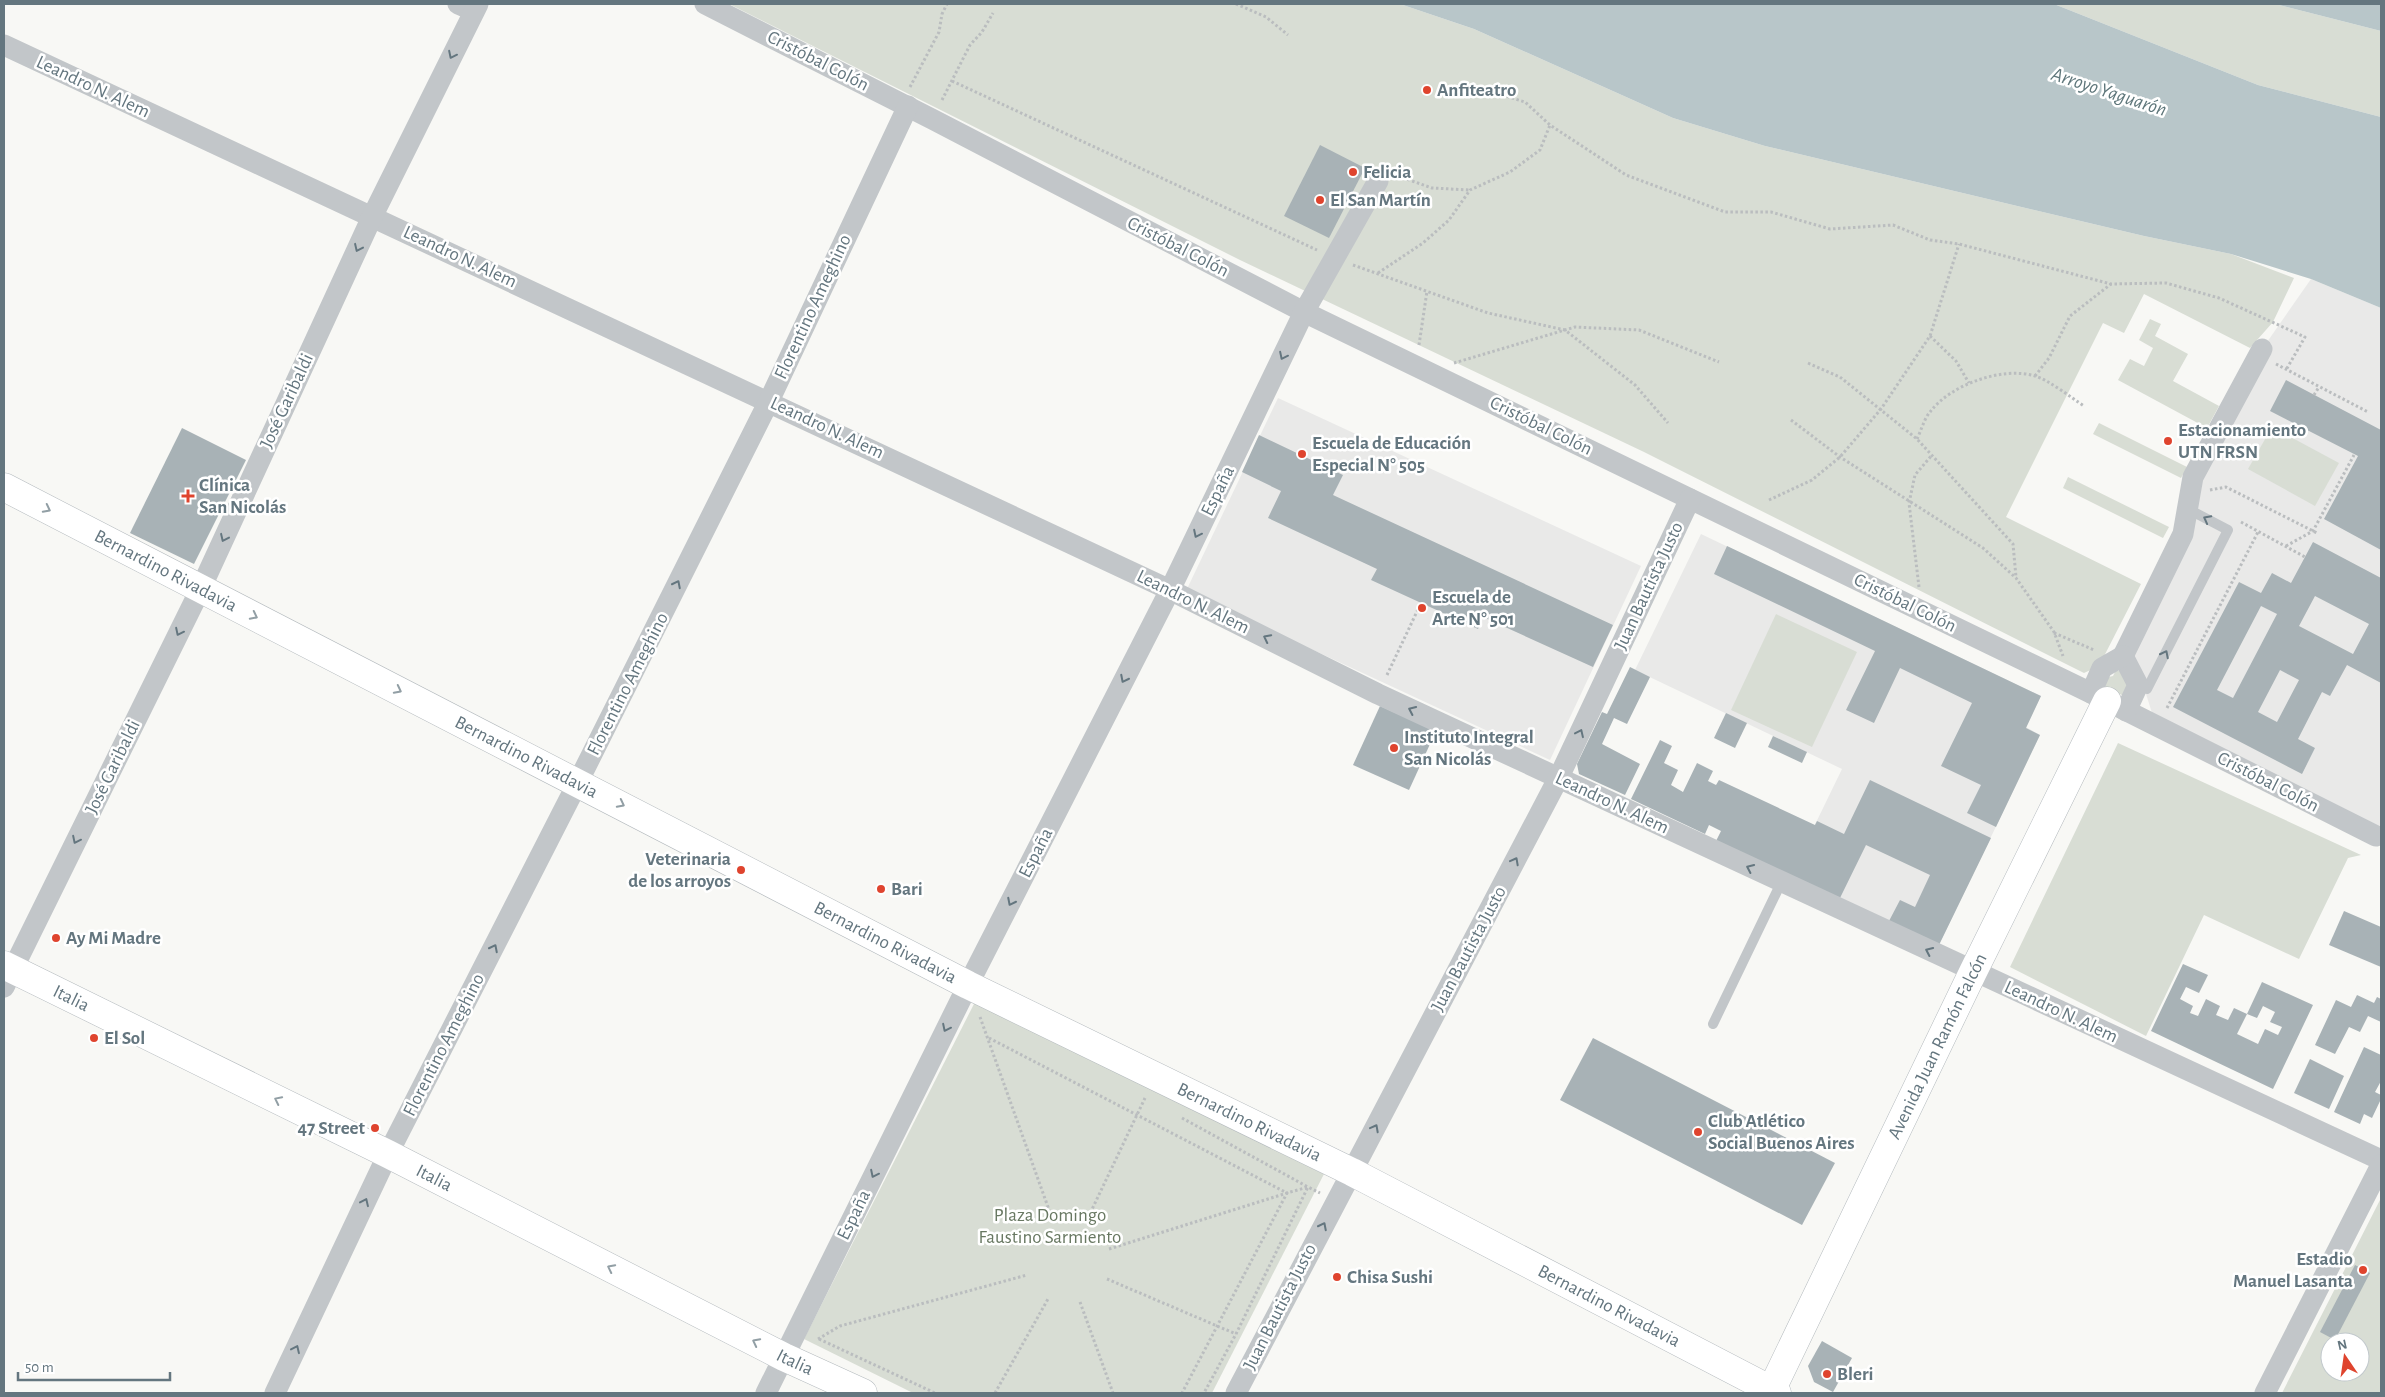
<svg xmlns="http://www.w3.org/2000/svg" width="2385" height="1397" font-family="'Alegreya Sans',sans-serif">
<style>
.built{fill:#e9e9e8}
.green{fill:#d8ddd4;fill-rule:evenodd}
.water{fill:#b8c6c9}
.building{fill:#a8b2b6;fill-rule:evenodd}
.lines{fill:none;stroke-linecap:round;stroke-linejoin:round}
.secondary-casing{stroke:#b4babe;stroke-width:29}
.path{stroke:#babdbf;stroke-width:3;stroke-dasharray:2.5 2.5;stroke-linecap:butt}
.lane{stroke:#c2c6c9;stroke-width:10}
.street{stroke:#c2c6c9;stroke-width:21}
.secondary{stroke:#fff;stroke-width:28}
.oneway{stroke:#64767f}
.oneway2{stroke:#929fa5}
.poi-dot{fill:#df442e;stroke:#fff;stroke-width:2}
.labels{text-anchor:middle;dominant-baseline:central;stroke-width:5;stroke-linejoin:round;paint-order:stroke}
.street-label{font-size:19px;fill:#64767f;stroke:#fff}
.poi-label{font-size:19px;font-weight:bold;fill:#64767f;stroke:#fff;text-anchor:start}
.park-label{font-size:19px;fill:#687862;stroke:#fff}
.water-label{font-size:20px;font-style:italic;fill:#5e767a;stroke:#fff}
</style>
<rect width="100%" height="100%" fill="#f8f8f5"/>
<!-- built -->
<g class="built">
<path d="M 2311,279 L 2381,308 L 2381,822 L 2378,831 L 2153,716 L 2133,653 L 2201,472 L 2258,355 Z"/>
<path d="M 1278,398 L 1641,566 L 1550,760 L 1186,591 Z"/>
<path d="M 1701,534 L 2041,696 L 2026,727 L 2040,735 L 1939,945 L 1791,874 L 1842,769 L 1635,670 Z"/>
</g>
<!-- green -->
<g class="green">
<path d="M 729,4 L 1400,4 L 1474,29 L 1673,118 L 1765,146 L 2144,236 L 2231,254 L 2294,278 L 2273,322 L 2250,348 L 2144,294 L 2124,333 L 2103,323 L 2006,517 L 2141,584 L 2099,666 L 2084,673 L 1644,452 L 1240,260 Z"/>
<path d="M 2054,4 L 2275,4 L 2381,31 L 2381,117 L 2258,85 Z"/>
<path d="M 2150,319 L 2161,324 L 2155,336 L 2188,354 L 2173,381 L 2219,406 L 2207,428 L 2118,380 L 2130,359 L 2144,366 L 2153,348 L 2139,340 Z"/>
<path d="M 2099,423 L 2187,467 L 2181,478 L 2093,434 Z"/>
<path d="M 2272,427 L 2339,463 L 2315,506 L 2248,469 Z"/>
<path d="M 2068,477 L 2169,527 L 2163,538 L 2063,488 Z"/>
<path d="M 1776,614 L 1857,652 L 1812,747 L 1731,710 Z"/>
<path d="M 2116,670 L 2122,672 L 2129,686 L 2124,696 L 2101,685 L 2104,678 L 2113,676 Z"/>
<path d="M 2118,743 L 2361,855 L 2348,858 L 2299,959 L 2204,915 L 2146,1036 L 2010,967 Z"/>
<path d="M 976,1000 L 1324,1174 L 1212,1393 L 913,1393 L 804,1339 Z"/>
<path d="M 2381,1198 L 2381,1393 L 2282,1393 ZM 2330,1342 L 2360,1342 L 2360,1372 L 2330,1372 Z"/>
</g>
<!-- water -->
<g class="water">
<path d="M 1400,4 L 2054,4 L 2258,85 L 2381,117 L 2381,308 L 2311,279 L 2231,254 L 2144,236 L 1765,146 L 1673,118 L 1474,29 Z"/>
<path d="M 2275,4 L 2381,4 L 2381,31 Z"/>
</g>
<!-- building -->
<g class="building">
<path d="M 1320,145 L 1365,168 L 1329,238 L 1284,216 Z"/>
<path d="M 2286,380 L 2381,430 L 2381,550 L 2324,519 L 2358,456 L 2270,411 Z"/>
<path d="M 182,428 L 246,460 L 194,564 L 130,533 Z"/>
<path d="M 1259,435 L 1343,475 L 1333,495 L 1613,625 L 1593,667 L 1483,617 L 1478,629 L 1371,580 L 1377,569 L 1268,518 L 1281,491 L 1242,472 Z"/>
<path d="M 2313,542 L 2381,578 L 2381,683 L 2347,665 L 2330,696 L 2322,692 L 2298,739 L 2315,748 L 2302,774 L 2173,707 L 2239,582 L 2261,593 L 2272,573 L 2291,583 ZM 2315,596 L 2369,624 L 2353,654 L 2299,626 ZM 2261,606 L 2277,614 L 2233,698 L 2217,690 ZM 2280,670 L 2299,680 L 2277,722 L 2258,712 Z"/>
<path d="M 1727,546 L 2041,696 L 2026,728 L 2040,735 L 1996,827 L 1967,813 L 1981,785 L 1941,766 L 1972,703 L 1900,668 L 1874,723 L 1846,710 L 1875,651 L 1714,574 Z"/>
<path d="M 1630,667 L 1650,677 L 1627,724 L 1614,718 L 1602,744 L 1640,764 L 1625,795 L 1579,774 L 1577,764 L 1602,712 L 1607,714 Z"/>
<path d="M 1380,706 L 1436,731 L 1409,790 L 1353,765 Z"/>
<path d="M 1726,713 L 1747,723 L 1735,748 L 1714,738 Z"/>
<path d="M 1773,736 L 1807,752 L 1802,763 L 1768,747 Z"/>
<path d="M 1660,740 L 1672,746 L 1664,763 L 1678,770 L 1671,785 L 1683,792 L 1697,763 L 1713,771 L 1708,781 L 1716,785 L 1719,780 L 1815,825 L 1817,821 L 1844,834 L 1870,780 L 1991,838 L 1939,945 L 1889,921 L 1900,900 L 1915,907 L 1930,875 L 1866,845 L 1840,898 L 1716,841 L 1721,831 L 1709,825 L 1705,834 L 1631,799 Z"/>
<path d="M 2344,911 L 2381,927 L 2381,967 L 2329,945 Z"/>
<path d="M 2183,964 L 2208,975 L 2199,993 L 2186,987 L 2180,999 L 2193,1006 L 2190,1013 L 2198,1016 L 2206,999 L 2220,1006 L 2216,1015 L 2228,1020 L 2234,1008 L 2247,1014 L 2237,1034 L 2258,1044 L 2265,1029 L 2278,1035 L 2282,1027 L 2270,1022 L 2275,1012 L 2263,1006 L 2257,1018 L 2247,1014 L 2262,982 L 2313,1005 L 2273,1089 L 2151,1031 Z"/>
<path d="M 2357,995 L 2374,1003 L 2377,997 L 2381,999 L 2381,1022 L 2368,1016 L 2360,1032 L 2349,1027 L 2335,1054 L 2315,1045 L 2336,1000 L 2351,1007 Z"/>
<path d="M 1593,1038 L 1835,1163 L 1802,1225 L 1560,1100 Z"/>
<path d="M 2364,1047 L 2381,1055 L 2381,1081 L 2375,1092 L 2381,1095 L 2381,1099 L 2372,1118 L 2364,1114 L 2360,1124 L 2334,1112 Z"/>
<path d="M 2310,1059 L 2344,1076 L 2329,1109 L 2294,1093 Z"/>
<path d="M 2355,1265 L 2370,1273 L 2335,1340 L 2320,1332 Z"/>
<path d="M 1822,1341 L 1852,1358 L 1833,1392 L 1814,1382 L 1808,1366 Z"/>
</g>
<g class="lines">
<defs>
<g id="secondary">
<path id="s1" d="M 4,487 L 968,985 L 1352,1172 L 1777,1393"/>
<path id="s2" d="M 4,965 L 388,1154 L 784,1357 L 863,1393"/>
<path id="s3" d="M 1770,1393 L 1973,972 L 2107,701"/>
</g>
</defs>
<!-- secondary casing -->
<use href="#secondary" class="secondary-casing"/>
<!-- path -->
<g class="path">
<path d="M 1236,4 L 1266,17 L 1288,35"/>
<path d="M 952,81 L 1317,250"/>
<path d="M 910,87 L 939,32 L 942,14 L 947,4"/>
<path d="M 1483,89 L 1525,102 L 1550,125 L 1626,175 L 1725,212 L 1771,212 L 1830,229 L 1893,225 L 1930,240 L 1959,244 L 2111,284 L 2166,283 L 2219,298 L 2305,337 L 2286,370"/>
<path d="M 942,100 L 970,45 L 982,32 L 993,13"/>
<path d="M 1398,176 L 1432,188 L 1470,190"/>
<path d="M 1353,265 L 1488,313 L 1565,330 L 1635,385 L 1668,423"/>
<path d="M 1378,273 L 1423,243 L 1449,220 L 1470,190 L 1510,172 L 1540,150 L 1550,125"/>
<path d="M 1930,336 L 1956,361 L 1969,383"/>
<path d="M 1419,345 L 1427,291"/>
<path d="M 1454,363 L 1575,327 L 1639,330 L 1719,362"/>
<path d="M 1808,363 L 1840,377 L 1917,439 L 2013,544 L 2016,577"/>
<path d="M 2276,364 L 2368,412"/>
<path d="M 2035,376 L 2049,358 L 2070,316 L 2111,284"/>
<path d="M 2314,395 L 2319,387"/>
<path d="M 1791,420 L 1840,457 L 1983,548 L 2016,578 L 2054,632 L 2063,656"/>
<path d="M 1917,439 C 1921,431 1924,419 1930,412 C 1950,385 2002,366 2035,376 C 2047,379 2072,398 2084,406"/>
<path d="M 2210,490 L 2226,487 L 2317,533"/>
<path d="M 1769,500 L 1812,480 L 1840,457 L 1881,409 L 1930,336 L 1959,244"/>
<path d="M 2241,522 L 2305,557"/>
<path d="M 2286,546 L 2313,531 L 2354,455"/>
<path d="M 1919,587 L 1909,503 L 1915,475 L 1932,455"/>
<path d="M 2054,633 L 2094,650"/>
<path d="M 1387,675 L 1421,603"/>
<path d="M 2167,708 L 2258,532"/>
<path d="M 980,1017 L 1053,1221"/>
<path d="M 989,1038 L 1287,1193 L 1182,1393"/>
<path d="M 1182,1118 L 1308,1187 L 1236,1334 L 1204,1393"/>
<path d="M 1086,1222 L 1145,1098"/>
<path d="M 1109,1249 L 1287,1193 L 1308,1187 L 1320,1193"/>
<path d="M 1107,1279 L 1236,1334"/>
<path d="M 1080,1302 L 1113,1393"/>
<path d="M 818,1339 L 840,1326 L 1027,1275"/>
<path d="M 819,1339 L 935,1393"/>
<path d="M 995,1393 L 1048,1299"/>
</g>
<!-- lane -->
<g class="lane">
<path d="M 2138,685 L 2147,689 L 2228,530 L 2188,509"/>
<path d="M 1713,1024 L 1781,883"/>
</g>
<!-- street -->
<g class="street">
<path d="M 458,4 L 474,11"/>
<path d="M 705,4 L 932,119 L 1304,312 L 2091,693 L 2376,836"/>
<path d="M 4,45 L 1170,590 L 1378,694 L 2381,1160"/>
<path d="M 2123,656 L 2183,534 L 2193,477 L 2262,349"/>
<path d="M 2123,656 L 2138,685 L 2126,711"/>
<path d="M 2091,693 L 2102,668 L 2123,656"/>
<path d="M 4,987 L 201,588 L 372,217 L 478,4"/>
<path d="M 275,1393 L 388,1154 L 578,782 L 769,401 L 908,106"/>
<path d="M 766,1393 L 968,985 L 1170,590 L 1304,312 L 1378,181"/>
<path d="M 1236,1393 L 1559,777 L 1690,499"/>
<path d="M 2265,1393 L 2381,1165"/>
</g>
<!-- secondary -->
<use href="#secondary" class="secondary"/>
</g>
<!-- one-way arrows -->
<defs><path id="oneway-chevron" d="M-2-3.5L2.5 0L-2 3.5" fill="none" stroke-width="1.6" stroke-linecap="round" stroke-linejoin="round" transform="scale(1.25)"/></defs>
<g class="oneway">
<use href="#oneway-chevron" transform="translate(452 55) rotate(116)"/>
<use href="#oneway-chevron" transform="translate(358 248) rotate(115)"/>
<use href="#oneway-chevron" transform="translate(1283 356) rotate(116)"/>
<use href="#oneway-chevron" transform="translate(2207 519) rotate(-152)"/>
<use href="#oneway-chevron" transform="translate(1197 534) rotate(116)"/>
<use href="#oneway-chevron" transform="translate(224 538) rotate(115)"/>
<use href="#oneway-chevron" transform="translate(677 584) rotate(-63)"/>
<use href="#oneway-chevron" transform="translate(179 632) rotate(116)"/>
<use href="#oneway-chevron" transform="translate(1267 638) rotate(-153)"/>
<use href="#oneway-chevron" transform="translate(2165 654) rotate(-63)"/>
<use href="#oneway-chevron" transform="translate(1124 679) rotate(117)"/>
<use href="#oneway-chevron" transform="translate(1412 710) rotate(-155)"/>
<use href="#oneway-chevron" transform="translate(1580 733) rotate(-65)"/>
<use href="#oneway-chevron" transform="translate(76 840) rotate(116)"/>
<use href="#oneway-chevron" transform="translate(1515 861) rotate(-62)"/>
<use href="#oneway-chevron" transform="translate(1750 868) rotate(-155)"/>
<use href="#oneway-chevron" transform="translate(1011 902) rotate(117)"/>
<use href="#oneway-chevron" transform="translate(494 948) rotate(-63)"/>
<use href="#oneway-chevron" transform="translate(1929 951) rotate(-155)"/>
<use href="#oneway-chevron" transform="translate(946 1028) rotate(116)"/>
<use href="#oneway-chevron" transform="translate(1375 1128) rotate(-62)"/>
<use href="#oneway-chevron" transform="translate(874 1174) rotate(116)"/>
<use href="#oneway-chevron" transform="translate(365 1202) rotate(-65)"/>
<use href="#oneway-chevron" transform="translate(1323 1226) rotate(-63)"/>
<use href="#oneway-chevron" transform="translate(296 1349) rotate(-65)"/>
</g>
<g class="oneway2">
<use href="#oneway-chevron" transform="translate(47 509) rotate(27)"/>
<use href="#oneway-chevron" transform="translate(254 616) rotate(27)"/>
<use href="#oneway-chevron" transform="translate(398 690) rotate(27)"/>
<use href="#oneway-chevron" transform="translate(621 804) rotate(27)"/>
<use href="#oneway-chevron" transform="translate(278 1100) rotate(-154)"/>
<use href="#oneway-chevron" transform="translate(611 1268) rotate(-153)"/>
<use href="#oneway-chevron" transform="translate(756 1342) rotate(-153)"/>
</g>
<!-- markers -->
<g class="poi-dot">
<circle cx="1427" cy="90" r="5"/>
<circle cx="1353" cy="172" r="5"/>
<circle cx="1320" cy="200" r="5"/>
<circle cx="2168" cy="441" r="5"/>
<circle cx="1302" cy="454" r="5"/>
<path d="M185.5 488.5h5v5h5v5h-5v5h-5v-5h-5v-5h5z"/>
<circle cx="1422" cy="608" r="5"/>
<circle cx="1394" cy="748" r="5"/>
<circle cx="741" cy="870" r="5"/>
<circle cx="881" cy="889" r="5"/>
<circle cx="56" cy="938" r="5"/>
<circle cx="94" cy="1038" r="5"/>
<circle cx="375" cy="1128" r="5"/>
<circle cx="1698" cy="1132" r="5"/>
<circle cx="2363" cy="1270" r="5"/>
<circle cx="1337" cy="1277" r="5"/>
<circle cx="1827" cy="1374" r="5"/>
</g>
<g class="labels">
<!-- street labels -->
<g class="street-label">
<text transform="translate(818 61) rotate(27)">Cristóbal Colón</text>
<text transform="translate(93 87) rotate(25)">Leandro N. Alem</text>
<text transform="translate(1178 247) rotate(27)">Cristóbal Colón</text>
<text transform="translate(460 257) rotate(25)">Leandro N. Alem</text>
<text transform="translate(813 307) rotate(-65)">Florentino Ameghino</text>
<text transform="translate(287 401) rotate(-65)">José Garibaldi</text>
<text transform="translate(1541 426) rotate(26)">Cristóbal Colón</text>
<text transform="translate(827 428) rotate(25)">Leandro N. Alem</text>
<text transform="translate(1218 491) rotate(-64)">España</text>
<text stroke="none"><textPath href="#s1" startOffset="182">Bernardino Rivadavia</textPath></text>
<text transform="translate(1649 586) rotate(-65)">Juan Bautista Justo</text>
<text transform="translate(1193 602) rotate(26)">Leandro N. Alem</text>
<text transform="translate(1905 603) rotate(26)">Cristóbal Colón</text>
<text transform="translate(628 684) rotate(-63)">Florentino Ameghino</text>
<text stroke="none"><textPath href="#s1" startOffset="588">Bernardino Rivadavia</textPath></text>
<text transform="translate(113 767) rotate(-64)">José Garibaldi</text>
<text transform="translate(2268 782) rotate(27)">Cristóbal Colón</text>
<text transform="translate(1612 803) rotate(25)">Leandro N. Alem</text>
<text transform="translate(1036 853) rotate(-63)">España</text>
<text stroke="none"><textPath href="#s1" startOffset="992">Bernardino Rivadavia</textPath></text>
<text transform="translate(1469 949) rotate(-62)">Juan Bautista Justo</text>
<text stroke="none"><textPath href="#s2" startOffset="75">Italia</textPath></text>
<text transform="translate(2061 1012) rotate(25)">Leandro N. Alem</text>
<text transform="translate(444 1045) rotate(-63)">Florentino Ameghino</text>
<text stroke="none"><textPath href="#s3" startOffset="385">Avenida Juan Ramón Falcón</textPath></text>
<text stroke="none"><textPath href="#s1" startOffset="1398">Bernardino Rivadavia</textPath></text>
<text stroke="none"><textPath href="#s2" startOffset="480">Italia</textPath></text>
<text transform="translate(854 1215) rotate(-64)">España</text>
<text stroke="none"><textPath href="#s1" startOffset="1802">Bernardino Rivadavia</textPath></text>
<text transform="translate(1280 1307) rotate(-63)">Juan Bautista Justo</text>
<text stroke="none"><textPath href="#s2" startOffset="885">Italia</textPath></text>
</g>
<!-- poi labels -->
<g class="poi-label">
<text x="1437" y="90">Anfiteatro</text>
<text x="1363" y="172">Felicia</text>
<text x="1330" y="200">El San Martín</text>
<text x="2178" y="430">Estacionamiento<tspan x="2178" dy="22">UTN FRSN</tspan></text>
<text x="1312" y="443">Escuela de Educación<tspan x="1312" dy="22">Especial N° 505</tspan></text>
<text x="199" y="485">Clínica<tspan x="199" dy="22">San Nicolás</tspan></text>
<text x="1432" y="597">Escuela de<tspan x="1432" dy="22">Arte N° 501</tspan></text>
<text x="1404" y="737">Instituto Integral<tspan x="1404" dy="22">San Nicolás</tspan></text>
<text x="731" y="859" text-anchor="end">Veterinaria<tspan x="731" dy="22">de los arroyos</tspan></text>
<text x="891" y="889">Bari</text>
<text x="66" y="938">Ay Mi Madre</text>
<text x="104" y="1038">El Sol</text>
<text x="1708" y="1121">Club Atlético<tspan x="1708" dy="22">Social Buenos Aires</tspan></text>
<text x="365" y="1128" text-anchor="end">47 Street</text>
<text x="2353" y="1259" text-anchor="end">Estadio<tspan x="2353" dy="22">Manuel Lasanta</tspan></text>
<text x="1347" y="1277">Chisa Sushi</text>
<text x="1837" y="1374">Bleri</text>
</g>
<!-- park labels -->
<g class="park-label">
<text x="1050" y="1215">Plaza Domingo<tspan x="1050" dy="22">Faustino Sarmiento</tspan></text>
</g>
<!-- water labels -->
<g class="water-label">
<text transform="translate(2109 92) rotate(18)">Arroyo Yaguarón</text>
</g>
</g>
<!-- border -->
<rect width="2385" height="1397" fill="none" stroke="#64767f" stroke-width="10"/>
<!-- north arrow -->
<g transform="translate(2345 1357) rotate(347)"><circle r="24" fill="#ffffff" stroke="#c1c8cc"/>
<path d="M0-4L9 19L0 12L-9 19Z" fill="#df442e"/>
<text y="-8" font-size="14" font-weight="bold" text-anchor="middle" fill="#64767f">N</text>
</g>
<!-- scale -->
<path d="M18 1372v8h152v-8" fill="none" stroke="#64767f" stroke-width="2.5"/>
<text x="25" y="1372" font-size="15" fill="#64767f" stroke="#ffffff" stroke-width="4" paint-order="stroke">50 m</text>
</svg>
